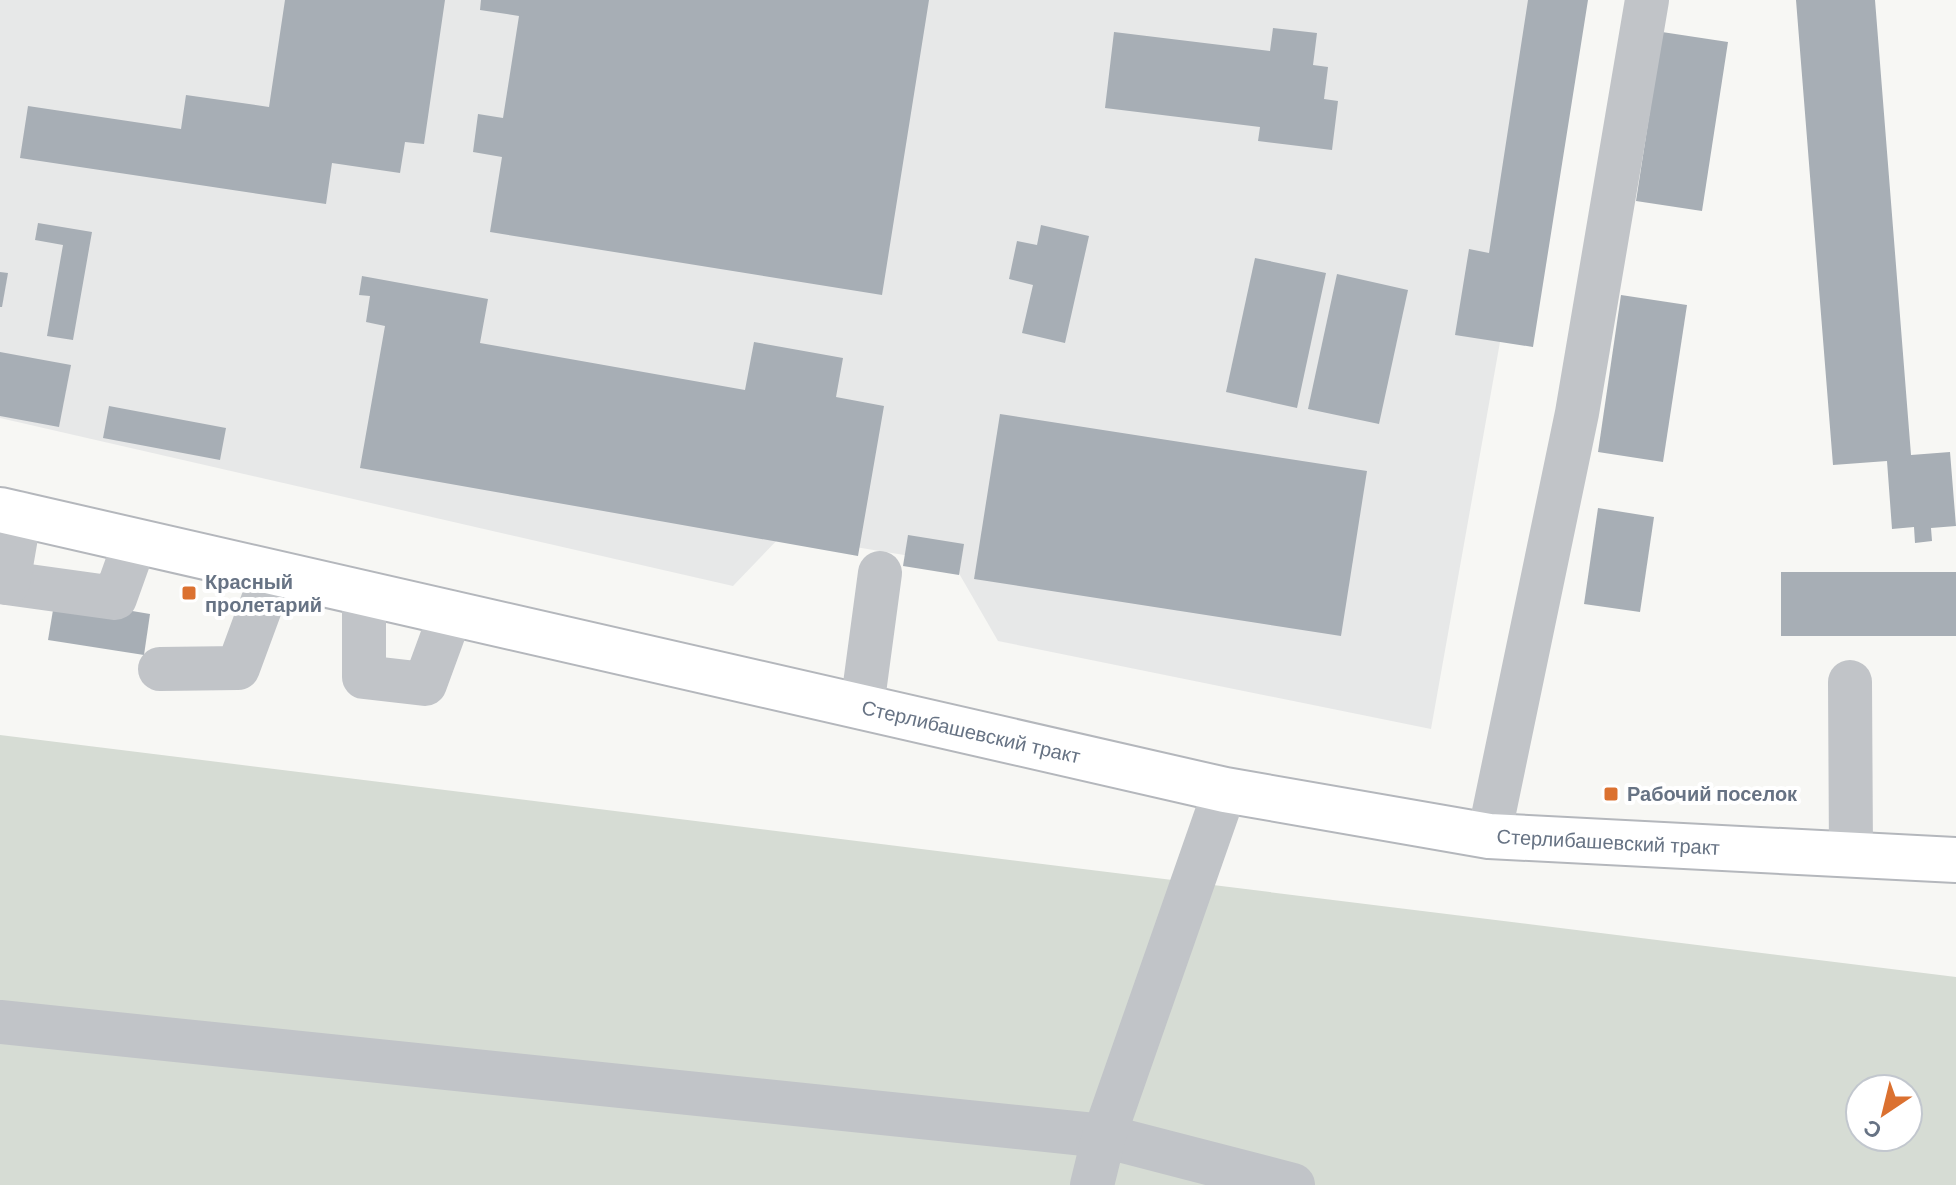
<svg xmlns="http://www.w3.org/2000/svg" width="1956" height="1185" font-family="'DM Sans',sans-serif">
  <rect width="100%" height="100%" fill="#f7f7f4"/>
  <!-- built -->
  <path fill="#e7e8e8" d="M0 0H1561L1431 729 998 641 953 563 782 535 733 586 0 418Z"/>
  <!-- green -->
  <path fill="#d6dcd4" fill-rule="evenodd" d="M0 735 1956 977V1185H0ZM1860 1089H1908V1137H1860Z"/>
  <!-- building -->
  <g fill="#a7aeb5">
    <path d="M285 0H445L424 144 405 142 400 173 332 163 326 204 20 158 28 106 181 129 186 95 269 107Z"/>
    <path d="M481 0H929L882 295 490 232 502 157 473 152 478 114 503 118 519 16 480 10Z"/>
    <path d="M1528 0H1588L1533 347 1455 335 1469 249 1489 253Z"/>
    <path d="M1796 0H1875L1911 455 1950 452 1956 526 1931 528 1932 541 1915 543 1914 527 1892 529 1887 461 1833 465Z"/>
    <path d="M1273 28 1317 33 1313 65 1328 67 1324 99 1338 101 1332 150 1258 141 1260 127 1105 108 1114 32 1270 51Z"/>
    <path d="M1662 32 1728 42 1702 211 1636 201Z"/>
    <path d="M38 223 92 232 73 340 47 336 63 245 35 240Z"/>
    <path d="M1041 225 1089 236 1065 343 1022 333 1033 285 1009 279 1017 241 1037 245Z"/>
    <path d="M1255 258 1326 273 1297 408 1226 392Z"/>
    <path d="M0 272 8 273 2 307H0Z"/>
    <path d="M1337 274 1408 290 1379 424 1308 409Z"/>
    <path d="M362 276 488 299 480 343 745 390 754 342 843 358 836 397 884 406 858 556 360 468 385 326 366 322 370 296 359 295Z"/>
    <path d="M1621 295 1687 305 1663 462 1598 452Z"/>
    <path d="M0 352 71 365 59 427 0 416Z"/>
    <path d="M109 406 226 428 220 460 103 438Z"/>
    <path d="M1000 414 1367 471 1341 636 974 579Z"/>
    <path d="M1598 508 1654 517 1640 612 1584 604Z"/>
    <path d="M908 535 964 544 959 575 903 566Z"/>
    <rect x="1781" y="572" width="175" height="64"/>
    <path d="M55 598 150 614 144 655 48 640Z"/>
  </g>
  <g fill="none" stroke-linecap="round" stroke-linejoin="round">
    <defs>
      <g id="major">
        <path id="s1" d="M0 510 1225 790 1489 836 1956 860"/>
      </g>
    </defs>
    <!-- major casing -->
    <use href="#major" stroke="#b4b7bc" stroke-width="48"/>
    <!-- minor -->
    <g stroke="#c1c4c8" stroke-width="44">
      <path d="M0 582 115 598 135 542"/>
      <path d="M8 583 20 514"/>
      <path d="M364 594V677L425 684 451 613"/>
      <path d="M160 669 238 668 273 573"/>
      <path d="M1850 682 1851 854"/>
      <path d="M862 707 880 573"/>
      <path d="M1489 836 1577 413 1647 0"/>
      <path d="M0 1022 1104 1136 1293 1185"/>
      <path d="M1092 1185 1104 1136 1225 790"/>
    </g>
    <!-- major -->
    <use href="#major" stroke="#fff" stroke-width="44"/>
  </g>
  <!-- markers -->
  <g fill="#db7130" stroke="#fff" stroke-width="3">
    <rect x="181" y="585" width="16" height="16" rx="4"/>
    <rect x="1603" y="786" width="16" height="16" rx="4"/>
  </g>
  <g text-anchor="middle" stroke-width="8" stroke-linejoin="round" paint-order="stroke">
    <!-- poi labels -->
    <g font-size="20" font-weight="bold" fill="#677384" stroke="#fff" text-anchor="start">
      <text x="205" y="589">Красный<tspan x="205" dy="23">пролетарий</tspan></text>
      <text x="1627" y="801">Рабочий поселок</text>
    </g>
    <!-- street labels -->
    <g font-size="20" fill="#677384" stroke="#fff">
      <text dy="7" stroke="none"><textPath href="#s1" startOffset="996">Стерлибашевский тракт</textPath></text>
      <text dy="7" stroke="none"><textPath href="#s1" startOffset="1644">Стерлибашевский тракт</textPath></text>
    </g>
  </g>
  <!-- north arrow -->
  <g transform="translate(1884 1113) rotate(215)"><circle r="38" fill="#ffffff" stroke="#c2c7ce" stroke-width="2"/>
  <path d="M0-6L14 30L0 20L-14 30Z" fill="#db7130"/>
  <text y="-12" font-size="22" font-weight="bold" text-anchor="middle" fill="#677384">С</text>
  </g>
</svg>
